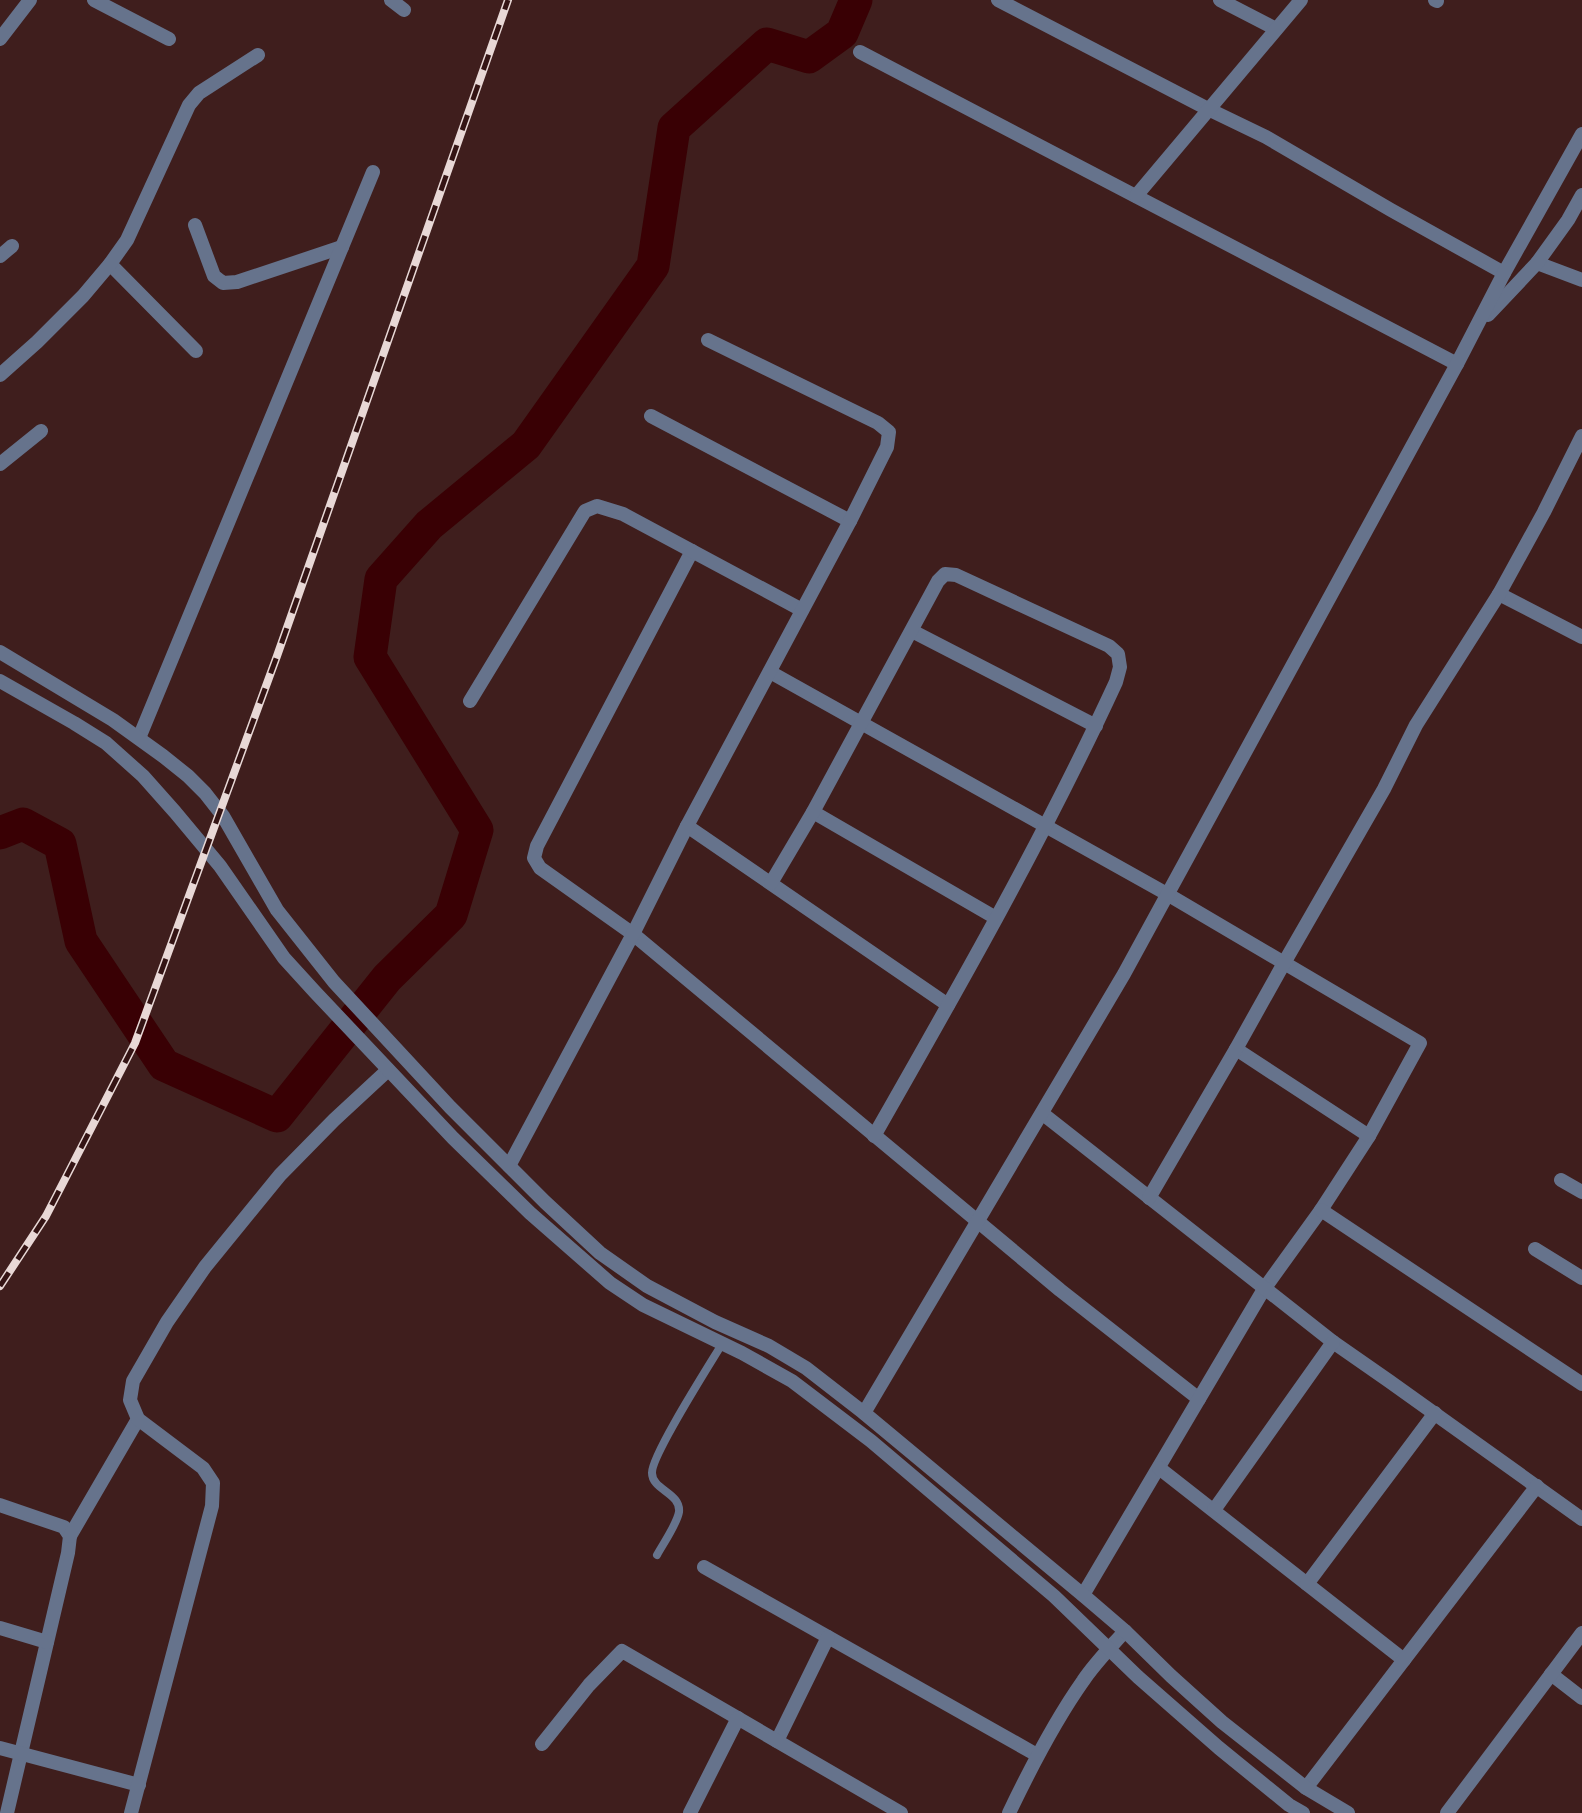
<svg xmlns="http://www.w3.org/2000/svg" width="1582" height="1813" font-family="Arial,sans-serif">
  <rect width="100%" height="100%" fill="#3f1e1d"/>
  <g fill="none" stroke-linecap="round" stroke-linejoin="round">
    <!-- river -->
    <path stroke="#390004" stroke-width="33" d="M0 833 23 824 60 844 81 941 164 1065 277 1116 387 978 451 915 477 830 370 657 381 579 429 525 526 445 653 266 674 128 767 44 809 57 842 33 856 0"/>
    <!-- service -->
    <path stroke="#66738c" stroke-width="8" d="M657 1555C663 1544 677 1524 679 1512 681 1493 652 1490 652 1473 651 1456 710 1364 722 1344"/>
    <!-- minor -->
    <g stroke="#66738c" stroke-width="14">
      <path d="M94 0 169 39"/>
      <path d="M391 0 404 10"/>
      <path d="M998 0 1208 109 1266 137 1391 210 1504 273"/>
      <path d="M1220 0 1276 29"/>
      <path d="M1435 0 1437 1"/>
      <path d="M0 39 30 0"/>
      <path d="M860 52 1457 364"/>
      <path d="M1136 196 1301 0"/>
      <path d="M195 225 214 276 223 283 237 282 342 247"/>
      <path d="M0 256 12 246"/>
      <path d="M1537 263 1582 280"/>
      <path d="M110 264 196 351"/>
      <path d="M1488 315 1537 263 1568 220 1582 195"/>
      <path d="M0 375 37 342 83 296 110 264 127 240 189 105 199 93 258 55"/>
      <path d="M651 416 850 521"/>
      <path d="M0 464 41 431"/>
      <path d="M692 551 537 846 534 858 540 868 633 934 1060 1290 1199 1399"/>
      <path d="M1499 594 1582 637"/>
      <path d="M912 631 1096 726"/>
      <path d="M770 672 1167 894 1420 1043 1369 1136 1321 1210 1264 1289 1083 1595"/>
      <path d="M470 701 585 511 597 506 623 514 802 610"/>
      <path d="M139 738 373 172"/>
      <path d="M813 812 996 918"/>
      <path d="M687 826 948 1005"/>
      <path d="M771 883 813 812 938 581 945 574 956 575 1109 646 1118 654 1120 667 1116 682C1044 838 959 987 874 1136"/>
      <path d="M1236 1049 1369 1136"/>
      <path d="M1043 1114 1333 1342 1389 1381 1582 1519"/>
      <path d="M509 1166 633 934 687 826 850 521 887 447 889 432 878 423 708 340"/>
      <path d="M1561 1180 1582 1192"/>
      <path d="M1149 1198 1236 1049 1284 963 1384 789 1416 725 1499 594 1544 512 1582 436"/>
      <path d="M1321 1210 1582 1384"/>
      <path d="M1535 1249 1582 1278"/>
      <path d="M864 1413 1124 974 1457 364 1504 273 1582 134"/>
      <path d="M1159 1468 1404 1660"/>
      <path d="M0 1505 64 1527 70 1536 68 1553 7 1813"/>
      <path d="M1214 1510 1333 1342"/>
      <path d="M70 1536 138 1419"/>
      <path d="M704 1567 1037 1755"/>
      <path d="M1307 1584 1435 1413"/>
      <path d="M0 1628 47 1642"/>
      <path d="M1551 1674 1582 1698"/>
      <path d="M777 1741 828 1637"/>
      <path d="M542 1744 589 1685 622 1651 901 1813"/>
      <path d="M0 1748 139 1785"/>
      <path d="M1306 1788 1537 1486"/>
      <path d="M131 1813 212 1506 213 1483 203 1468 138 1419 130 1400 133 1381 167 1322 205 1267 280 1175 334 1120 388 1070"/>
      <path d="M690 1813 738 1718"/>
      <path d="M1009 1813C1031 1767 1054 1722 1083 1681 1095 1663 1111 1647 1125 1631"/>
      <path d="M1447 1813 1582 1633"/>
    </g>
    <!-- tertiary -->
    <g stroke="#66738c" stroke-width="14">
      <path d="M0 652 113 720 163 756 188 776 205 793 223 816 277 910 334 982 450 1107 545 1202 600 1253 647 1286 715 1322 769 1346 806 1368 864 1413 1083 1595 1125 1631 1171 1676 1222 1722 1306 1788 1348 1813"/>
      <path d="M0 681 74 723 106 743 143 776 175 812 220 866 284 958 315 992 453 1138 530 1213 610 1283 643 1305 742 1353 792 1381 871 1441 1054 1596 1138 1677 1219 1748 1289 1805 1303 1813"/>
    </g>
    <defs>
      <path id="rail" d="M0 1286 46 1216 135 1043 277 656 508 0"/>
    </defs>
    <!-- rail casing -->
    <use href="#rail" stroke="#e8d8d6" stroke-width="8"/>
    <!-- rail -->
    <use href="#rail" stroke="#341414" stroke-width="5" stroke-dasharray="16" stroke-linecap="butt"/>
  </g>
</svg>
